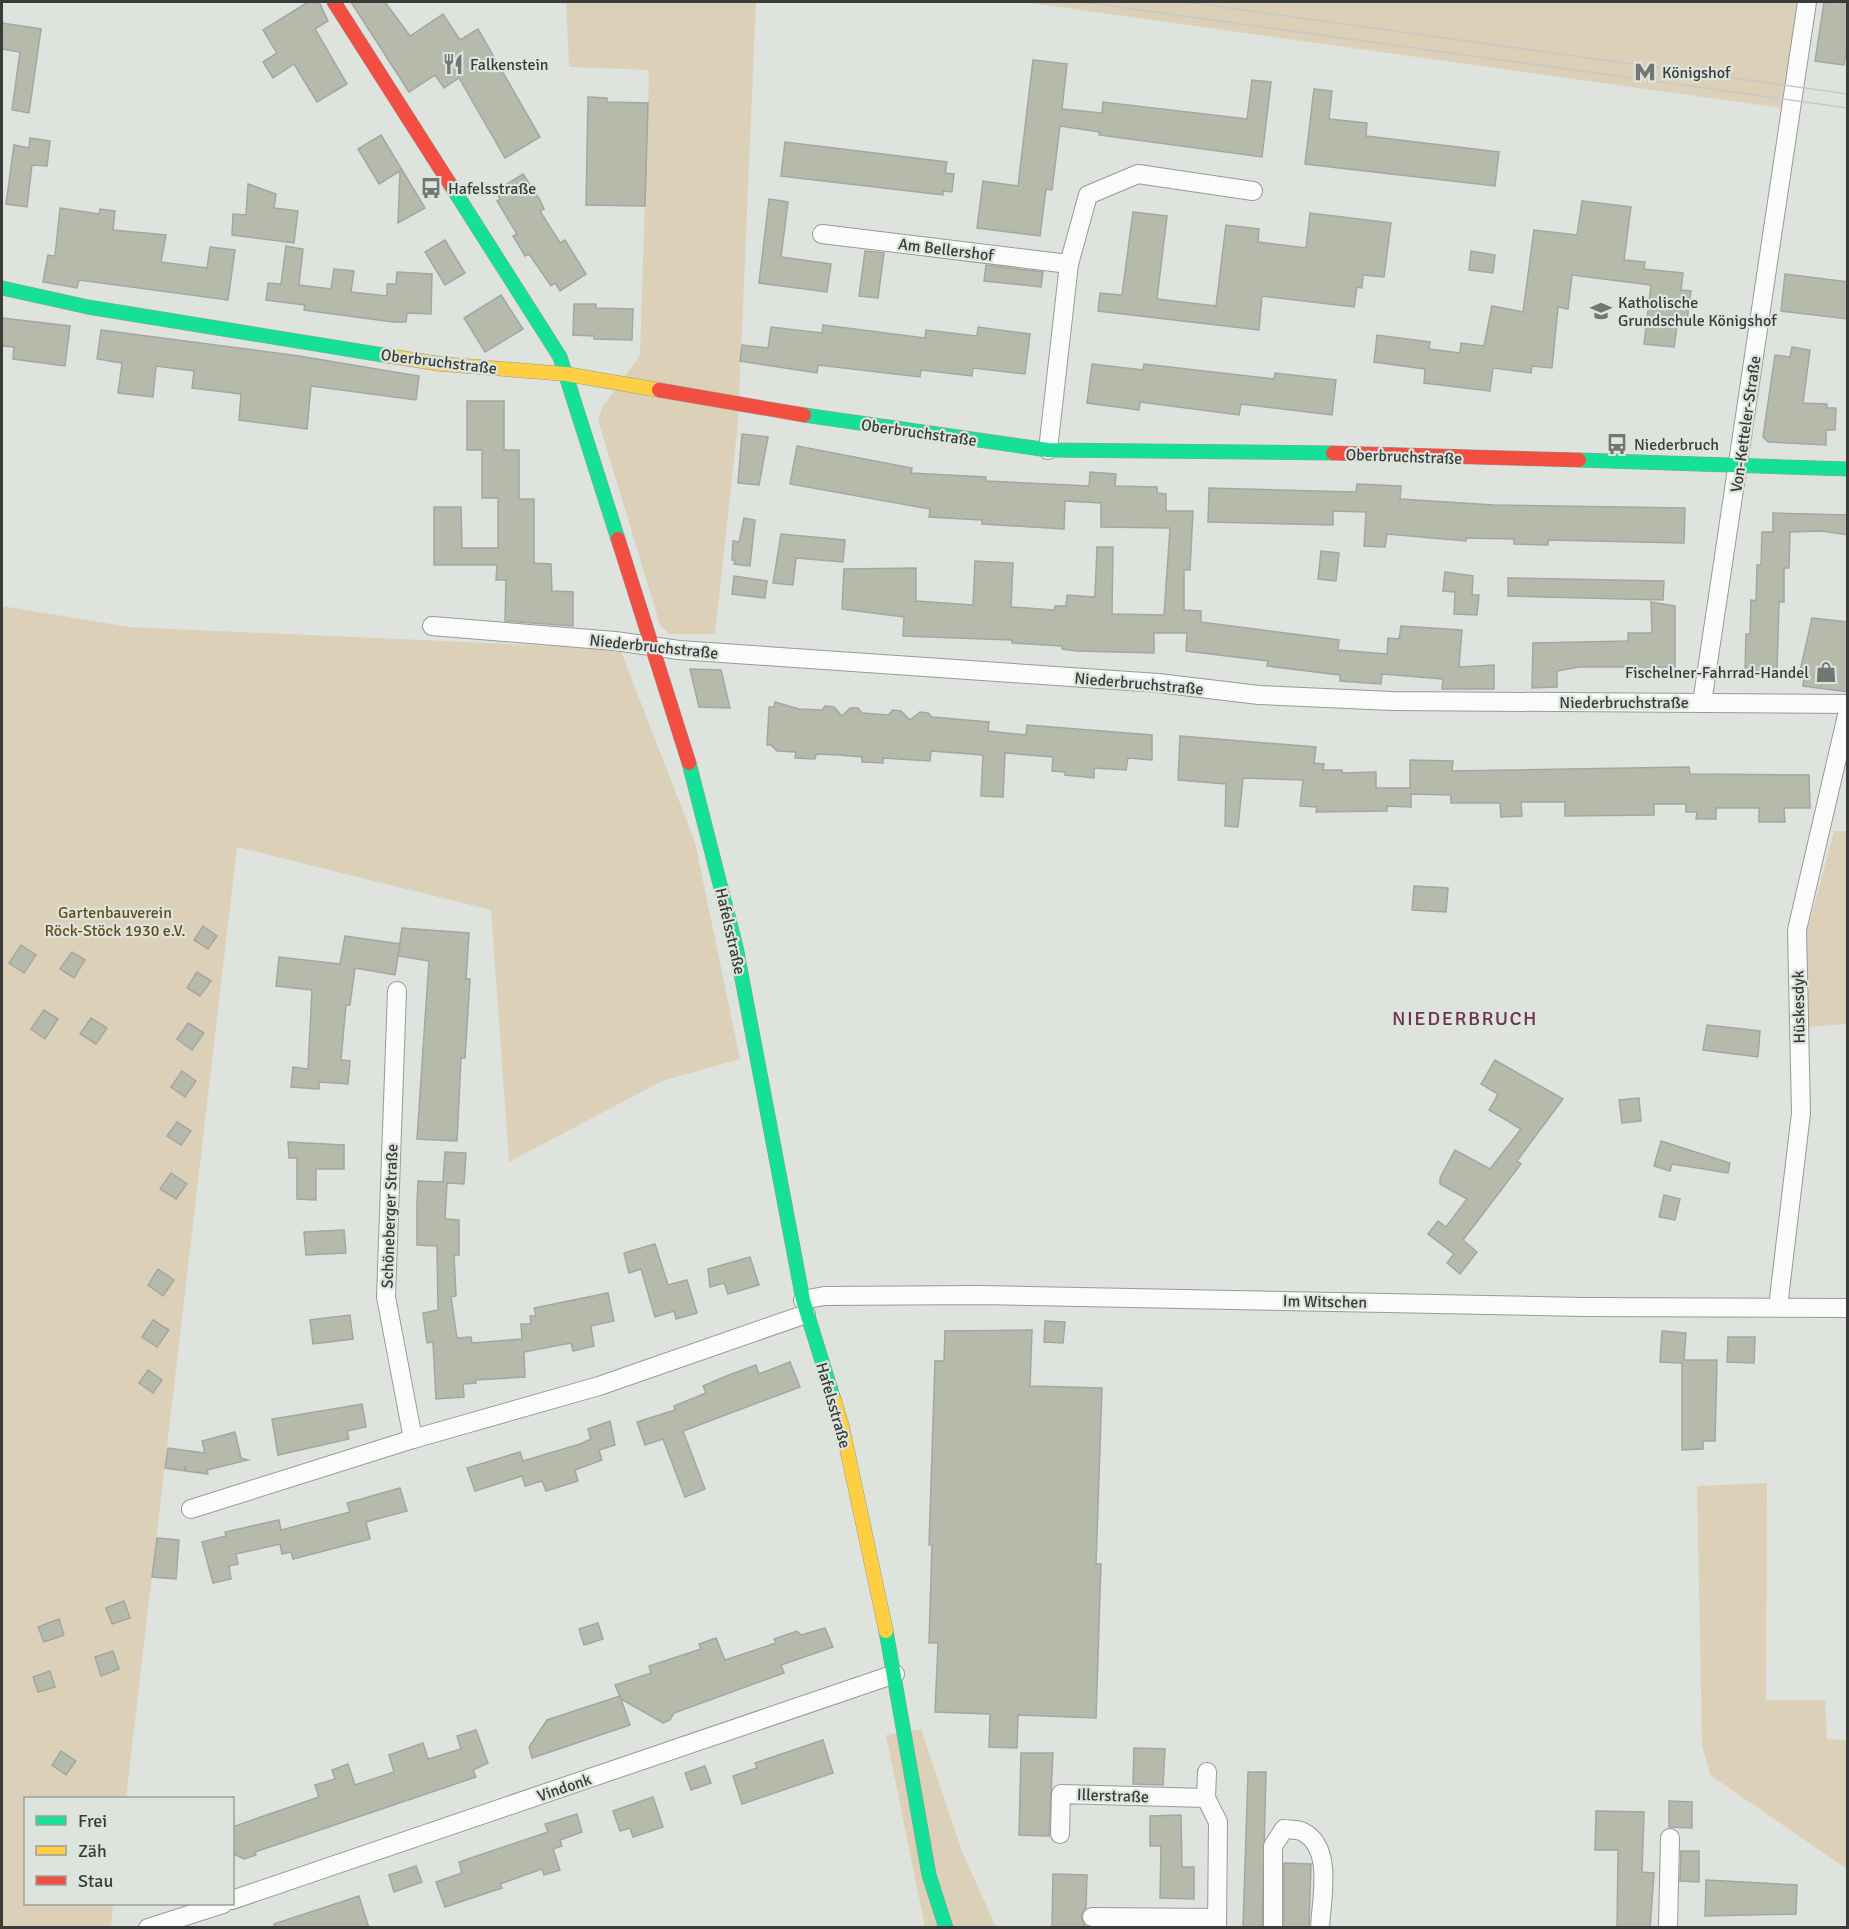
<svg xmlns="http://www.w3.org/2000/svg" width="1849" height="1929" font-family="Signika,sans-serif">
  <rect width="100%" height="100%" fill="#dee3de"/>
  <!-- green -->
  <g fill="#dcd1b8">
    <path d="M566 2H756L738 423 715 634H670L660 625 598 420 602 408 640 355 649 70 569 67Z"/>
    <path d="M1023 2H1813L1797 110Z"/>
    <path d="M2 606 129 627 620 649 695 842 740 1059 662 1081 509 1162 491 910 237 847 126 1798H26V1904H113L111 1927H2Z"/>
    <path d="M1834 831H1847V1024L1808 1027 1807 932Z"/>
    <path d="M1767 1483 1766 1700H1825L1827 1739 1847 1740V1869L1710 1775 1702 1745 1697 1486Z"/>
    <path d="M921 1729 962 1851 996 1927H925L886 1735Z"/>
  </g>
  <!-- building -->
  <g fill="#b6baaa" stroke="#a4a6a3" stroke-width="1.5">
    <path d="M308 2H319L328 21 315 29 347 84 317 102 294 64 273 78 263 62 277 53 263 30Z"/>
    <path d="M351 2H385L410 36 443 14 460 40 478 29 540 137 505 158 459 78 444 88 435 75 409 92Z"/>
    <path d="M1824 2H1848V44L1844 65 1815 61Z"/>
    <path d="M2 23 41 29 29 113 12 110 20 52 2 49Z"/>
    <path d="M1033 60 1067 64 1062 109 1102 113 1103 102 1247 119 1252 80 1271 82 1262 157 1099 135 1100 132 1060 126 1052 190 1046 189 1040 236 977 228 983 181 1018 186Z"/>
    <path d="M1314 89 1332 91 1329 119 1367 123 1366 136 1499 152 1495 186 1305 164Z"/>
    <path d="M588 97 607 98V102L648 103 645 206 586 205Z"/>
    <path d="M381 135 425 208 398 223 400 171 379 184 358 149Z"/>
    <path d="M30 138 50 141 47 166 32 165 27 207 6 204 14 145 29 148Z"/>
    <path d="M785 142 947 162 945 173 954 174 952 192 943 191V195L781 176Z"/>
    <path d="M523 174 540 200 544 209 540 211 560 243 565 240 586 274 560 291 555 283 551 286 529 254 525 256 513 236 517 234 497 201 500 199 496 191Z"/>
    <path d="M248 184 276 194 274 208 298 211 294 243 232 235 233 214 246 215Z"/>
    <path d="M769 199 788 202 781 257 831 264 827 292 759 283Z"/>
    <path d="M1582 201 1631 207 1624 260 1645 262 1644 269 1683 273 1681 290 1691 291 1687 321 1678 320 1674 347 1644 344 1651 285 1572 275 1568 309 1558 307 1552 368 1532 366 1531 373 1493 368 1490 391 1424 383 1425 369 1374 362 1377 335 1430 342 1429 349 1460 353 1461 343 1484 346 1492 306 1523 312 1534 230 1577 235Z"/>
    <path d="M60 208 99 214 100 209 115 211 113 230 166 235 161 262 207 268 210 247 235 250 228 300 79 280 77 288 43 282 48 255 55 256Z"/>
    <path d="M1133 212 1167 216 1157 299 1216 306 1226 225 1259 229 1258 242 1306 248 1310 213 1391 223 1384 277 1363 275 1362 288 1357 287 1354 307 1262 296 1259 330 1098 311 1100 293 1122 295Z"/>
    <path d="M445 240 465 273 445 285 425 252Z"/>
    <path d="M286 246 303 249 299 285 331 289 334 269 354 271 351 292 387 296V284H396L397 272 432 274 431 314 407 313 406 322H393L304 310 305 305 266 300 268 283 281 284Z"/>
    <path d="M865 251 884 253 878 298 859 296Z"/>
    <path d="M1471 251 1495 255 1493 273 1469 270Z"/>
    <path d="M986 265 1043 272 1041 287 984 281Z"/>
    <path d="M1785 274 1848 282V319L1781 311Z"/>
    <path d="M501 295 523 329 485 352 464 318Z"/>
    <path d="M574 304H596V308L633 309 632 340 594 339V336L573 335Z"/>
    <path d="M2 318 70 326 65 366 13 359 14 347 2 346Z"/>
    <path d="M823 325 925 338 926 330 977 336 978 327 1030 334 1025 374 973 368 972 376 921 370 920 377 818 365 817 373 740 361 742 345 768 348 771 327 822 333Z"/>
    <path d="M101 330 299 356 419 376 416 400 311 386 307 429 239 420 241 394 192 388 194 371 156 366 153 397 118 393 122 363 97 359Z"/>
    <path d="M1792 347 1810 350 1803 403 1827 404V408H1836L1835 430H1826V445L1768 442 1763 437 1775 355 1790 357Z"/>
    <path d="M1092 364 1143 370 1144 364 1274 379 1275 373 1336 380 1332 415 1241 404 1239 415 1140 402 1139 410 1087 403Z"/>
    <path d="M467 401H504V450H519V499H534V563L551 564 552 591 573 592V626L505 621 506 580H496L497 565H434V507H461L462 548H498V498H482V450H467Z"/>
    <path d="M742 434 768 437 759 485 738 483Z"/>
    <path d="M797 446 912 468 911 473 986 477V481L1089 486 1090 472 1116 474 1115 486 1157 487V493L1166 494V511H1193L1190 570H1184V610L1201 611V622L1339 640 1338 650 1387 654 1388 638 1399 639 1401 626 1462 630 1459 667 1494 665V689H1442L1443 679 1382 674 1381 684 1340 681V675L1267 666 1268 661 1186 651 1187 633H1154V653L1077 651 1062 649V646L1012 643V640L903 636 904 617 842 609 844 569 916 568V601L973 605 975 561 1013 563 1011 607 1054 610 1055 606H1066L1067 595 1095 597 1097 547H1113L1112 614 1164 615 1170 528 1101 527V503L1065 501 1064 529 982 524V520L929 517 930 509 790 484Z"/>
    <path d="M1357 484 1401 486 1400 499 1494 505 1685 508 1684 543 1548 540V545L1514 544V539L1466 538V541L1387 534 1385 547 1364 546 1366 512 1333 511V525L1208 522 1209 488 1356 492Z"/>
    <path d="M1773 513 1848 515V535L1821 531 1790 532 1789 568H1784V602H1779L1777 671 1745 670 1746 634H1750L1751 600 1756 601 1757 565H1761L1762 532H1773Z"/>
    <path d="M744 518 755 520 750 566 734 564 735 560H732L733 541 739 542Z"/>
    <path d="M781 534 845 540 843 562 796 558 793 585 773 583Z"/>
    <path d="M1321 551 1339 553 1336 581 1318 579Z"/>
    <path d="M1445 572 1473 576 1472 595H1479L1477 615 1454 614 1455 592 1443 591Z"/>
    <path d="M734 576 767 581 765 598 732 594Z"/>
    <path d="M1508 578 1664 581 1663 600 1508 596Z"/>
    <path d="M1651 602 1675 606V667H1652V672H1628V667H1579L1557 671V687L1532 688 1533 643 1628 641V633H1652Z"/>
    <path d="M1812 618 1848 622V692L1803 686 1805 671H1800Z"/>
    <path d="M690 669 721 670 730 708 699 707Z"/>
    <path d="M775 702 799 709 822 710 825 706 834 707 842 716 850 708H858L862 713 888 715 893 710 901 711 910 720 920 712 928 713 932 717 989 722 988 731 1026 735 1027 725 1152 735V760L1128 758 1126 770 1094 768V778L1065 775V772L1052 771 1053 757 1005 753 1003 797 981 796 983 755 931 751 930 761 883 758V763L862 762V757L839 755 816 754 815 759 795 758 796 752 777 751 771 745H767L769 707H774Z"/>
    <path d="M1180 736 1316 747 1314 763 1324 764 1323 770H1342V773L1376 772V788H1410V760L1453 761 1452 771 1689 767 1690 774 1809 775 1810 808H1784L1785 822H1759V808H1716V819H1696L1697 812H1686V804H1654V815L1565 816V802H1521L1522 816 1501 817 1500 803H1451V795L1411 794V807L1387 806V811L1316 812 1317 807 1300 806 1303 780 1243 778 1238 827 1225 826 1226 784 1178 780Z"/>
    <path d="M1414 886 1448 888 1446 912 1412 910Z"/>
    <path d="M203 926 217 936 208 949 194 940Z"/>
    <path d="M402 928 469 933 466 979H470L465 1058H461L457 1141 417 1139 429 961 398 956Z"/>
    <path d="M345 936 400 944 395 975 355 968 350 1005H346L341 1060 350 1061 348 1084 319 1082V1089L291 1087 293 1067 308 1069 312 990 276 986 279 957 340 964Z"/>
    <path d="M21 945 36 955 24 973 9 963Z"/>
    <path d="M72 952 85 960 74 978 60 969Z"/>
    <path d="M197 972 211 981 200 996 187 988Z"/>
    <path d="M44 1010 58 1019 45 1039 31 1029Z"/>
    <path d="M91 1018 107 1028 96 1044 80 1034Z"/>
    <path d="M188 1023 204 1033 192 1050 177 1039Z"/>
    <path d="M1707 1025 1760 1031 1758 1057 1703 1050Z"/>
    <path d="M1495 1060 1563 1099 1517 1161 1521 1164 1463 1240 1477 1252 1460 1274 1447 1263 1454 1254 1428 1234 1438 1221 1446 1227 1467 1199 1440 1184V1178L1455 1150 1490 1169 1521 1129 1489 1110 1498 1094 1481 1084Z"/>
    <path d="M182 1071 196 1081 185 1097 171 1087Z"/>
    <path d="M1639 1098 1641 1121 1622 1123 1619 1100Z"/>
    <path d="M177 1122 191 1131 181 1145 167 1136Z"/>
    <path d="M1661 1141 1730 1163 1728 1173 1672 1164 1670 1171 1654 1166Z"/>
    <path d="M288 1142 344 1145V1169H316V1200L297 1199V1158H289Z"/>
    <path d="M445 1152 466 1153 464 1184 447 1183 445 1219 459 1220V1255H454L456 1296 451 1297 457 1338 471 1337 472 1343 522 1339 521 1324H531L530 1316H536L534 1308 608 1293 614 1321 591 1326 594 1346 573 1351 571 1343 524 1352 525 1377 475 1380 476 1383 463 1384 464 1397 436 1399 433 1342 427 1343 423 1313 438 1310 437 1246 417 1245V1204L418 1181 443 1182Z"/>
    <path d="M171 1173 187 1184 176 1199 160 1189Z"/>
    <path d="M1664 1195 1680 1199 1675 1220 1659 1217Z"/>
    <path d="M344 1230 346 1253 306 1255 304 1232Z"/>
    <path d="M655 1244 668 1285 687 1280 697 1313 676 1319 674 1311 655 1317 641 1269 629 1273 624 1253Z"/>
    <path d="M750 1257 759 1285 728 1294 724 1283 710 1287 708 1269Z"/>
    <path d="M158 1269 174 1280 163 1296 148 1285Z"/>
    <path d="M350 1315 353 1339 313 1344 310 1320Z"/>
    <path d="M153 1320 169 1330 157 1347 142 1337Z"/>
    <path d="M1045 1321 1065 1322 1063 1343 1044 1342Z"/>
    <path d="M1032 1330 1030 1386 1102 1388 1096 1564H1101L1096 1718 1018 1715 1017 1748 989 1747 990 1714 935 1712 938 1643H929L932 1545H929L935 1361H944L945 1331Z"/>
    <path d="M1662 1331 1686 1333 1684 1360H1717L1715 1441H1703V1449L1682 1450V1363L1660 1362Z"/>
    <path d="M1728 1337H1755L1754 1363 1727 1362Z"/>
    <path d="M790 1362 800 1387 683 1431 705 1489 685 1497 663 1439 645 1445 637 1422 675 1410 674 1406 706 1393 703 1386 729 1375 756 1365 759 1374Z"/>
    <path d="M148 1370 162 1380 153 1393 139 1383Z"/>
    <path d="M362 1404 366 1427 347 1431 349 1439 278 1455 272 1419Z"/>
    <path d="M610 1421 615 1445 599 1450 602 1460 575 1470 578 1481 546 1491 542 1481 525 1486 522 1476 475 1491 467 1468 520 1452 523 1461 580 1444 591 1439 588 1429Z"/>
    <path d="M235 1432 241 1458 248 1460 207 1470 208 1474 186 1471 185 1466V1471L165 1468 168 1448 205 1453 202 1441Z"/>
    <path d="M400 1488 407 1511 366 1522 370 1539 293 1559 291 1552 282 1554 280 1544 236 1554 238 1564 229 1566 231 1579 213 1583 202 1542 226 1536 225 1532 279 1520 281 1530 350 1512 347 1503Z"/>
    <path d="M157 1538 179 1540 176 1579 152 1577Z"/>
    <path d="M124 1601 130 1618 112 1624 106 1608Z"/>
    <path d="M59 1619 64 1635 44 1642 38 1627Z"/>
    <path d="M598 1623 603 1639 584 1645 579 1629Z"/>
    <path d="M825 1628 833 1647 781 1665 784 1673 674 1713 670 1720 663 1723 621 1699 615 1685 651 1673 649 1666 701 1649 699 1644 716 1638 725 1660 776 1643 774 1639 797 1631 801 1635Z"/>
    <path d="M113 1651 119 1669 101 1676 95 1657Z"/>
    <path d="M50 1671 55 1687 38 1692 33 1677Z"/>
    <path d="M620 1696 630 1725 532 1758 529 1747 547 1720Z"/>
    <path d="M476 1730 488 1763 473 1770 476 1777 255 1852 256 1855 244 1859 232 1853V1827L319 1797 315 1785 335 1779 332 1770 348 1764 355 1785 394 1772 389 1755 423 1743 428 1759 461 1749 457 1736Z"/>
    <path d="M823 1740 833 1773 742 1804 733 1776 757 1768 755 1763Z"/>
    <path d="M1134 1748 1165 1749 1163 1785 1133 1784Z"/>
    <path d="M61 1751 76 1761 66 1775 52 1765Z"/>
    <path d="M1021 1753H1053L1049 1836 1019 1835Z"/>
    <path d="M705 1766 711 1783 691 1790 685 1773Z"/>
    <path d="M1248 1772H1266L1262 1928H1243Z"/>
    <path d="M653 1797 663 1827 633 1837 630 1828 620 1831 613 1811Z"/>
    <path d="M1669 1801 1692 1802V1828L1669 1827Z"/>
    <path d="M1596 1811 1644 1812 1642 1872 1654 1873 1650 1928H1617L1618 1850H1595Z"/>
    <path d="M577 1814 582 1832 560 1840 562 1846 553 1849 560 1870 544 1875 542 1869 500 1884 502 1888 445 1907 436 1882 462 1873 459 1862 548 1832 545 1824Z"/>
    <path d="M1181 1815 1182 1867H1194V1899L1160 1898 1161 1846H1150V1816Z"/>
    <path d="M1681 1851H1699V1882L1680 1881Z"/>
    <path d="M1284 1863 1311 1864 1309 1928H1284Z"/>
    <path d="M416 1866 422 1882 394 1892 389 1875Z"/>
    <path d="M1053 1874 1087 1875 1086 1907 1081 1916 1086 1928H1052Z"/>
    <path d="M1706 1880 1797 1885 1796 1914 1705 1916Z"/>
    <path d="M359 1896 369 1928H275L274 1924Z"/>
  </g>
  <g fill="none" stroke-linecap="round" stroke-linejoin="round">
    <defs>
      <g id="street">
        <path d="M822 234 1069 264"/>
        <path d="M1048 450 1069 264 1088 195 1138 174 1253 191"/>
        <path d="M432 626 615 641 679 650 1158 683 1259 695 1392 701 1848 704"/>
        <path d="M1702 703 1807 2"/>
        <path d="M397 991 386 1297 413 1439"/>
        <path d="M803 1300 824 1296 981 1295 1583 1307 1848 1308"/>
        <path d="M1778 1307 1801 1113 1797 930 1848 711"/>
        <path d="M191 1509 413 1439 599 1386 806 1314"/>
        <path d="M1207 1772 1206 1798 1218 1822 1217 1928"/>
        <path d="M1060 1834 1061 1794 1206 1798"/>
        <path d="M232 1900 895 1674"/>
        <path d="M1092 1917 1217 1918"/>
        <path d="M148 1928 223 1904"/>
        <path d="M1273 1928V1846L1284 1829C1290 1830 1298 1829 1303 1832 1334 1848 1321 1900 1320 1928"/>
        <path d="M1668 1928 1670 1838"/>
      </g>
      <g id="fast">
        <path d="M450 184 560 357 618 539"/>
        <path d="M2 288 88 307 389 356"/>
        <path d="M804 415 1048 450 1333 453"/>
        <path d="M1579 460 1848 469"/>
        <path d="M689 763 736 947 803 1300 834 1400"/>
        <path d="M886 1631 929 1875 946 1928"/>
      </g>
      <g id="slow">
        <path d="M389 356 441 364 566 374 659 390"/>
        <path d="M834 1400 842 1426 886 1631"/>
      </g>
      <g id="jam">
        <path d="M334 2 450 184"/>
        <path d="M659 390 804 415"/>
        <path d="M1333 453 1579 460"/>
        <path d="M618 539 689 763"/>
      </g>
    </defs>
    <!-- street casing -->
    <use href="#street" stroke="#979b98" stroke-width="20"/>
    <!-- fast casing -->
    <use href="#fast" stroke="#979b98" stroke-width="15"/>
    <!-- slow casing -->
    <use href="#slow" stroke="#979b98" stroke-width="15"/>
    <!-- jam casing -->
    <use href="#jam" stroke="#979b98" stroke-width="15"/>
    <!-- street -->
    <use href="#street" stroke="#fafbfa" stroke-width="18"/>
    <!-- fast -->
    <use href="#fast" stroke="#16e098" stroke-width="14"/>
    <!-- slow -->
    <use href="#slow" stroke="#ffcf43" stroke-width="14"/>
    <!-- jam -->
    <use href="#jam" stroke="#f24e42" stroke-width="14"/>
    <!-- tram -->
    <g stroke="#c7c8c7" stroke-width="1.5">
      <path d="M1083 2 1848 108"/>
      <path d="M1185 2 1848 94"/>
    </g>
  </g>
  <!-- icons -->
  <defs>
    <symbol id="restaurant-bare" viewBox="-9 -9 18 18"><path d="M-5-6h1v4h1v-4h1v4h1v-4h1v5L-1.5 .5V6h-2V.5L-5-1ZM5-6V6H3V1.5H1.5Q1.5-4 5-6Z" fill="#737673" stroke="#dde4dd" stroke-width="2.5" paint-order="stroke"/></symbol>
    <symbol id="metro-bare" viewBox="-9 -9 18 18"><path d="M-5.5 5V-5H-3L0 0L3-5H5.5V5H3V-.5L0 4L-3-.5V5Z" fill="#737673" stroke="#dde4dd" stroke-width="2.5" paint-order="stroke"/></symbol>
    <symbol id="bus-bare" viewBox="-9 -9 18 18"><path d="M-5-6H5V4H4V6H2V4H-2V6H-4V4H-5ZM-3.5-4V0h7V-4ZM-3.5 1.2v1.5H-2V1.2ZM2 1.2v1.5H3.5V1.2Z" fill="#737673" stroke="#dde4dd" stroke-width="2.5" paint-order="stroke"/></symbol>
    <symbol id="school-bare" viewBox="-9 -9 18 18"><path d="M0-5L7-2L0 1L-7-2ZM-4 1L0 2.5L4 1V4Q0 6-4 4Z" fill="#737673" stroke="#dde4dd" stroke-width="2.5" paint-order="stroke"/></symbol>
    <symbol id="shop-bare" viewBox="-9 -9 18 18"><path d="M-5-2.5h2.3a2.7 3.5 0 0 1 5.4 0H5L5.5 6h-11ZM-1.5-2.5h3a1.5 2.3 0 0 0-3 0Z" fill="#737673" stroke="#dde4dd" stroke-width="2.5" paint-order="stroke"/></symbol>
  </defs>
  <g fill-rule="evenodd">
    <use href="#restaurant-bare" x="438" y="49" width="30" height="30"/>
    <use href="#metro-bare" x="1630" y="57" width="30" height="30"/>
    <use href="#bus-bare" x="416" y="173" width="30" height="30"/>
    <use href="#school-bare" x="1586" y="296" width="30" height="30"/>
    <use href="#bus-bare" x="1602" y="429" width="30" height="30"/>
    <use href="#shop-bare" x="1811" y="657" width="30" height="30"/>
  </g>
  <g text-anchor="middle" stroke-width="4.5" stroke-linejoin="round" paint-order="stroke">
    <!-- poi labels -->
    <g font-size="16" fill="#393c39" stroke="#dde4dd" text-anchor="start">
      <text x="470" y="70">Falkenstein</text>
      <text x="1662" y="78">Königshof</text>
      <text x="448" y="194">Hafelsstraße</text>
      <text x="1618" y="308">Katholische<tspan x="1618" dy="18">Grundschule Königshof</tspan></text>
      <text x="1634" y="450">Niederbruch</text>
      <text x="1809" y="678" text-anchor="end">Fischelner-Fahrrad-Handel</text>
    </g>
    <!-- street labels -->
    <g font-size="16" fill="#393c39" stroke="#dde4dd">
      <text transform="translate(946 249) rotate(7)" y="6">Am Bellershof</text>
      <text transform="translate(439 361) rotate(7)" y="6">Oberbruchstraße</text>
      <text transform="translate(1745 424) rotate(-82)" y="6">Von-Ketteler-Straße</text>
      <text transform="translate(919 432) rotate(8)" y="6">Oberbruchstraße</text>
      <text transform="translate(1404 456) rotate(2)" y="6">Oberbruchstraße</text>
      <text transform="translate(654 646) rotate(6)" y="6">Niederbruchstraße</text>
      <text transform="translate(1139 683) rotate(5)" y="6">Niederbruchstraße</text>
      <text x="1624" y="708">Niederbruchstraße</text>
      <text transform="translate(731 931) rotate(77)" y="6">Hafelsstraße</text>
      <text transform="translate(1798 1007) rotate(-91)" y="6">Hüskesdyk</text>
      <text transform="translate(389 1216) rotate(-88)" y="6">Schöneberger Straße</text>
      <text transform="translate(1325 1301) rotate(1)" y="6">Im Witschen</text>
      <text transform="translate(834 1405) rotate(74)" y="6">Hafelsstraße</text>
      <text transform="translate(564 1787) rotate(-19)" y="6">Vindonk</text>
      <text transform="translate(1113 1795) rotate(2)" y="6">Illerstraße</text>
    </g>
    <!-- park labels -->
    <g font-size="16" fill="#654c18" stroke="#dde4dd">
      <text x="115" y="918">Gartenbauverein<tspan x="115" dy="18">Röck-Stöck 1930 e.V.</tspan></text>
    </g>
    <!-- quarter labels -->
    <g font-size="20" letter-spacing="1.5" fill="#703154" stroke="#dde4dd">
      <text x="1465" y="1025">NIEDERBRUCH</text>
    </g>
  </g>
  <!-- border -->
  <rect width="1849" height="1929" fill="none" stroke="#393c39" stroke-width="6"/>
  <!-- legend -->
  <rect x="24" y="1797" width="210" height="108" fill="#dde4dd" stroke="#9ba19b" stroke-width="1.5"/>
  <rect x="36" y="1816" width="30" height="9" fill="#16e098" stroke="#9ba19b" stroke-width="1.5"/>
  <text x="78" y="1827" font-size="18" fill="#393c39">Frei</text>
  <rect x="36" y="1846" width="30" height="9" fill="#ffcf43" stroke="#9ba19b" stroke-width="1.5"/>
  <text x="78" y="1857" font-size="18" fill="#393c39">Zäh</text>
  <rect x="36" y="1876" width="30" height="9" fill="#f24e42" stroke="#9ba19b" stroke-width="1.5"/>
  <text x="78" y="1887" font-size="18" fill="#393c39">Stau</text>
</svg>
